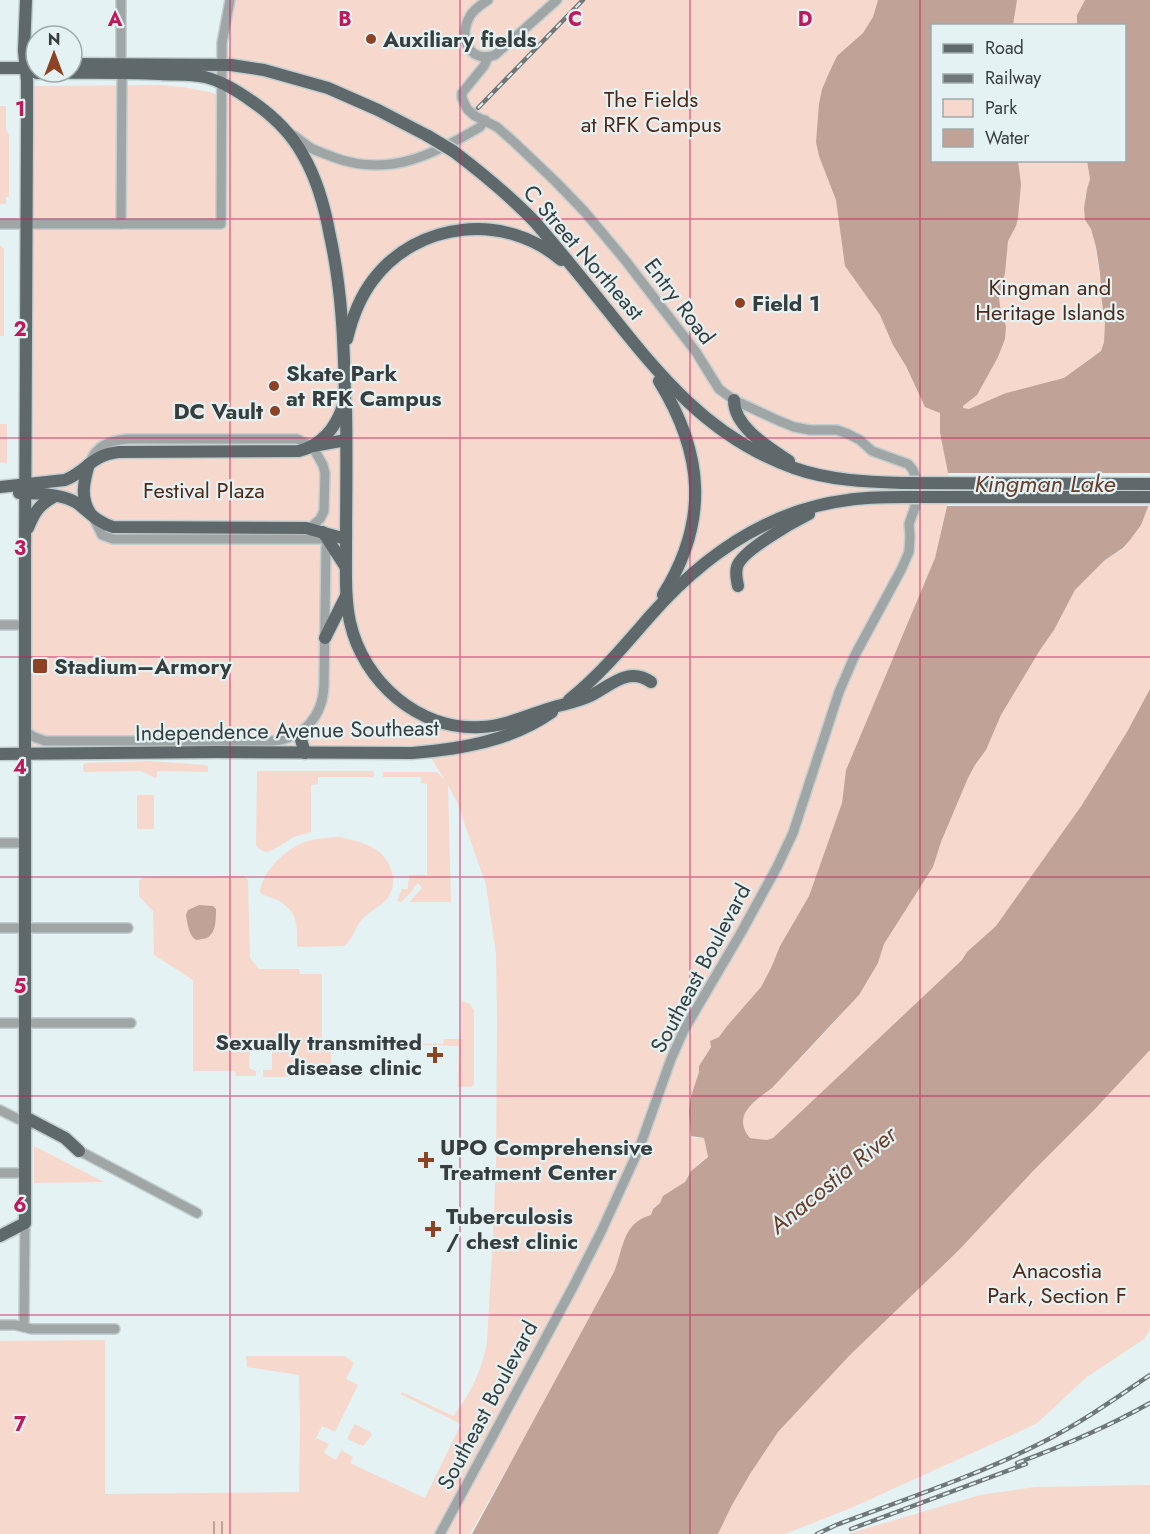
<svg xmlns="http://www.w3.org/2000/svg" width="1150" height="1534" font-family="Jost,sans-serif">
  <rect width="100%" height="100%" fill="#e4f2f4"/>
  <!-- green -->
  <g fill="#f7d8cc">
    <path d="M236 0H944L837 58 828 74 822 89 865 278 940 413V433L948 473 947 504 935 558 846 770 842 803 809 896 780 946 771 968 761 987 727 1026 719 1037 715 1039 699 1066V1072L691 1096 689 1111 691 1136 695 1138H704L708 1157 698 1164 687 1177 685 1182 662 1199 659 1204 654 1207 651 1215 645 1217 623 1243 620 1259 614 1272 532 1426H531L470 1534H0V1341L105 1340V1494L299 1492 300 1423 299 1375 247 1367 246 1356H345L354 1363 346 1379 358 1385 335 1432 322 1426 316 1438 329 1444 324 1453 336 1460 341 1450 353 1457 350 1463 354 1465 425 1498 461 1424 400 1394 402 1392 453 1416C470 1396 483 1367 487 1342L493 1236 496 1161 497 1019 496 954 486 885 457 802 448 785 451 902H410L411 900 422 888 418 883 413 888 414 889 401 902 397 901 402 889H408L409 875H427V784L421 783V777H383V772H437L445 780 423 745 280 747 31 746C30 526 33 306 32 86L160 85 183 87 210 92 228 99C227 66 228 32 236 0Z"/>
    <path d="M1017 0H1085L1077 15V25L969 26 1014 10Z"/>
    <path d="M0 106H6V129L9 136V197H6V204H0Z"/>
    <path d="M932 160 1087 161 1090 179 1085 197V220L1091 229 1096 247 1098 265 1114 334 1101 351 1081 365 1076 374 970 413 963 408Z"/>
    <path d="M0 245 4 249V336H0Z"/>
    <rect x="0" y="424" width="7" height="39"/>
    <path d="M1150 502V689L1144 702 1114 860 847 1070 773 1138 767 1140 750 1138 742 1126 743 1118 746 1111 755 1101 772 1088 832 1025 845 1010 878 963 884 944 933 867 941 842 968 778 975 765 986 750 1001 715 1040 650 1054 630 1075 590 1105 560 1123 549 1141 525Z"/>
    <path d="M150 761 205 765 208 766V772L157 771V777L155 778 141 771 85 772 83 771V765L86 763Z"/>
    <path d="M257 771H374V777H318V784L311 785V832L294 837 273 850 266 852 261 850 256 846Z"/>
    <rect x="137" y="795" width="17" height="34"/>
    <path d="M340 837C364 842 388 849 393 876 394 883 392 892 388 898 381 906 370 911 362 919 355 928 353 939 344 946L298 947 297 945C297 924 298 911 277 900 271 897 265 897 260 892 262 873 282 853 298 845 310 838 326 838 340 837Z"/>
    <path d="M244 876 248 880 250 958 259 969H299L300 974H322V1044H331V1070H289L288 1077H263V1070H272V1041H250L249 1068 256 1071V1076H236L235 1071H193V980L154 955 153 911 139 896V881L143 877Z"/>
    <path d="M461 1001 470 1004 474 1011V1084L471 1087H458L459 1046 411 1045V1043L443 1044 444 1039H461Z"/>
    <path d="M1150 1050V1329L1144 1339 1087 1377 1036 1424 851 1508 785 1534H718L732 1505 750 1474 778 1432 850 1355 958 1251 1033 1171 1096 1108Z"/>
    <path d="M34 1146 104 1182 34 1183Z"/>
    <path d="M355 1424 370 1432 372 1435 363 1446 347 1439Z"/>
    <path d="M1150 1485V1534H847L980 1495 1035 1487Z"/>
  </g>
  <!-- water -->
  <g fill="#c1a296">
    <path d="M878 0H1017L1013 25 932 26V160L1018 161 1021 184 1018 218 1016 226 1008 241 1005 273 999 298 1001 313 1006 326 1005 339 998 357 977 395 963 406V408L969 409 1006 393 1064 378 1101 351 1104 342 1105 323 1102 302 1100 273 1096 247 1091 229 1085 220 1084 208 1087 189 1090 179 1087 161 1124 160V26L1077 25V15L1085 0H1150V502L1141 525 1130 540 1123 548 1105 560 1075 590 1054 630 1040 650 1001 715 986 750 975 765 968 778 941 842 933 867 884 944 878 963 859 995 772 1088C755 1101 731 1115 750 1138L767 1140 773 1138 962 960 967 952 996 926 1082 805 1127 732 1150 689V1050L1096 1108 1033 1171 958 1251 850 1355 778 1432 750 1474 732 1505 718 1534H472L614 1272C624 1248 622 1223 651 1215L653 1209 660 1203 663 1196 685 1182 691 1171 708 1157 704 1138 691 1136 689 1111 691 1096 699 1072V1066L711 1047 710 1041 719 1037 727 1026 761 987 771 968 780 946 809 896 842 803 846 770 935 558 947 506 948 473 940 433V413L925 407 906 366 893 345 880 315 845 266 836 200 819 156 816 142 819 104 822 89 828 75 837 56 863 33 873 17Z"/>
    <path d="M199 905 213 906 216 909C216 921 216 938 202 939 200 939 199 940 197 940 189 938 187 921 186 915L188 910Z"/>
  </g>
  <!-- pier -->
  <path fill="#e4f2f4" d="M948 473H1150V506H947Z"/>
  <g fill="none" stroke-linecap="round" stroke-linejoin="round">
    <!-- stream -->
    <g stroke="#c1a296" stroke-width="2">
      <path d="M214 1522V1534"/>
      <path d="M222 1534V1522"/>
    </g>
    <defs>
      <g id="minor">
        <path d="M488 0C481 5 474 9 470 16 458 36 468 64 495 55L557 0"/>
        <path d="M121 64V0"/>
        <path d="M293 135C299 139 305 144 311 148 318 152 326 154 333 157 388 178 433 155 480 127L485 120"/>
        <path d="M0 224H221L222 43 230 0"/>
        <path d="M121 224 122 73"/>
        <path d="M90 462C97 445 109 441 127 439H297L312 446 323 465 325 473 324 511 320 519 310 528"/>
        <path d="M0 625H25"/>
        <path d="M25 731 34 737 45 741H273C304 738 323 716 324 685L326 547 328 539H113L102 535 92 515"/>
        <path d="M0 843H25"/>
        <path d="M0 928H128"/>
        <path d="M0 1023H131"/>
        <path d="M0 1110 30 1125"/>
        <path d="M74 1148 197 1213"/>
        <path d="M0 1173H25"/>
        <path d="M0 1325H15L32 1329H115"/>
        <path d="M24 1327 25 1223"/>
        <path d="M440 1534 573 1287 601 1232 639 1149 671 1059 684 1030 742 931 777 867 793 833 839 692 855 655 901 570 909 552 910 536 909 524 915 507 916 479 913 470 908 464 872 451 860 440 848 434 837 430H810L794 427 777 420 734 400 719 389 696 352 625 260 584 211 556 182 514 142 497 127 475 116 467 109 462 98V93L484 66 488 57"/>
      </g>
      <g id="major">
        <path d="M72 64 231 65 264 70 328 88 378 110 428 136"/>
        <path d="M0 68H25L37 73C78 73 119 72 160 74 175 75 191 74 205 77 222 81 239 92 253 102 273 116 291 133 303 155 317 179 325 208 330 236 342 290 344 344 345 399L346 409C347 456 346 503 346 550 346 574 345 599 350 622 363 681 418 731 481 727 506 726 527 715 551 708 563 704 578 702 590 696 610 686 628 666 651 682"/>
        <path d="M453 151C482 173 510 196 535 222 559 250 582 278 605 307 659 375 709 438 794 468 828 480 866 482 902 483"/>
        <path d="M347 339C352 318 360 297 373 280 417 221 505 212 561 260"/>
        <path d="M659 381C704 454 709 521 663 595"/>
        <path d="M734 400C734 427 768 447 789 461"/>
        <path d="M313 446 346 440"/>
        <path d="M89 464C84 481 80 497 90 513"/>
        <path d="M0 487 65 480C88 471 90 455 119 452L299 451C322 445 336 427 343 406"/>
        <path d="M19 493C35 493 63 494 77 503 89 512 98 523 113 527L306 528 346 539"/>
        <path d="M28 528C35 511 39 505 55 496"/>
        <path d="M323 532 345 566"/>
        <path d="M738 586C737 580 735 574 737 567 741 551 793 522 809 514"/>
        <path d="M325 638 346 596"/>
        <path d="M569 700C600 675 625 645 651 615 703 556 769 510 848 500 866 497 884 497 903 497"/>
        <path d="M299 733 305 753"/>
        <path d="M0 754 215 752 412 753C461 749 511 741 552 712"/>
        <path d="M25 1117 65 1138 79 1151"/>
        <path d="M0 1236 25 1223V550L27 123V81L24 51 26 0"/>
      </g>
    </defs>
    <!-- minor casing -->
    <use href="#minor" stroke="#c2ced0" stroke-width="12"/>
    <!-- major casing -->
    <use href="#major" stroke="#c2ced0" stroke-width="15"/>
    <!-- minor -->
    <use href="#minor" stroke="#a0a5a6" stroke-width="9"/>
    <!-- major -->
    <use href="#major" stroke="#5f696b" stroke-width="12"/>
    <defs>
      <g id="rail">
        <path d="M478 108 583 0"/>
        <path d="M1017 1463C1063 1446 1108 1427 1150 1403"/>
        <path d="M851 1529 1026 1464"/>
        <path d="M817 1534 836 1525C905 1499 976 1476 1041 1443 1079 1424 1115 1399 1150 1375"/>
      </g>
    </defs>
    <!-- rail casing -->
    <use href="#rail" stroke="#6f7778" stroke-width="4.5"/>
    <!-- rail -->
    <use href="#rail" stroke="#e4f2f4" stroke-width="2" stroke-dasharray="7" stroke-linecap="butt"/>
    <defs>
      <g id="major-bridge">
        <path d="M428 136 453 151"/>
        <path d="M902 483 1150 484"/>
        <path d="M903 497H1150"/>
      </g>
    </defs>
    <!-- major-bridge casing -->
    <use href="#major-bridge" stroke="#c2ced0" stroke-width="15" stroke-linecap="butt"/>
    <!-- major-bridge -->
    <use href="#major-bridge" stroke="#5f696b" stroke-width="12"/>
  </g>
  <!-- grid -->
  <path fill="none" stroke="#c2185b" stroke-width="1.5" stroke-opacity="0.55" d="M230 0V1534M460 0V1534M690 0V1534M920 0V1534M0 219H1150M0 438H1150M0 657H1150M0 877H1150M0 1096H1150M0 1315H1150"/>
  <!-- markers -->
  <g fill="#8c4324" stroke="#e4f2f4" stroke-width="2">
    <circle cx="371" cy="39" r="6"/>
    <circle cx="740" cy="303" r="6"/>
    <circle cx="274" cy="386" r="6"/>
    <circle cx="275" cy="411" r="6"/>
    <rect x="32" y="658" width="16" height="16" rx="3"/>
    <path d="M432 1046h6v6h6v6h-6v6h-6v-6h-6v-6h6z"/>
    <path d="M423 1151h6v6h6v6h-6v6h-6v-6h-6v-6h6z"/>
    <path d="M430 1220h6v6h6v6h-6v6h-6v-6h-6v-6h6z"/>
  </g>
  <g text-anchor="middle" stroke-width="4.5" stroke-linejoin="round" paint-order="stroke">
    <!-- poi labels -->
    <g font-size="22" font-weight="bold" fill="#383d3e" stroke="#e4f2f4" text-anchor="start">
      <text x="383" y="47">Auxiliary fields</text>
      <text x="752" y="311">Field 1</text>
      <text x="286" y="381">Skate Park<tspan x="286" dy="25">at RFK Campus</tspan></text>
      <text x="263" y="419" text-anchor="end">DC Vault</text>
      <text x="54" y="674">Stadium–Armory</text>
      <text x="422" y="1050" text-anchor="end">Sexually transmitted<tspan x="422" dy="25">disease clinic</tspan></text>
      <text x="440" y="1155">UPO Comprehensive<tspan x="440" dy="25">Treatment Center</tspan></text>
      <text x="446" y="1224">Tuberculosis<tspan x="446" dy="25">/ chest clinic</tspan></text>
    </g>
    <!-- park labels -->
    <g font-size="22" fill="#522715" stroke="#e4f2f4">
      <text x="651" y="107">The Fields<tspan x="651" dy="25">at RFK Campus</tspan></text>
      <text x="1050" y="295">Kingman and<tspan x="1050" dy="25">Heritage Islands</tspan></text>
      <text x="204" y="498">Festival Plaza</text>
      <text x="1057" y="1278">Anacostia<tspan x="1057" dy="25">Park, Section F</tspan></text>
    </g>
    <!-- street labels -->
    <g font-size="22" fill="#383d3e" stroke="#e4f2f4">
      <text transform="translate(584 252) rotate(49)" y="8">C Street Northeast</text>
      <text transform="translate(680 301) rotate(53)" y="8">Entry Road</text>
      <text transform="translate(287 730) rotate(-1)" y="8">Independence Avenue Southeast</text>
      <text transform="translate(700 968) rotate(-62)" y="8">Southeast Boulevard</text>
      <text transform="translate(487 1405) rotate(-62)" y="8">Southeast Boulevard</text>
    </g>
    <!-- water labels -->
    <g font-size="24" font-style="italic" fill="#6a3d2a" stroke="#e4f2f4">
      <text x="1045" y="492">Kingman Lake</text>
      <text transform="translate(833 1180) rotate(-39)" y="8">Anacostia River</text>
    </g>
  </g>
  <g font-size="20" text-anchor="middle" font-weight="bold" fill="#c2185b" stroke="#e4f2f4" stroke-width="4.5" stroke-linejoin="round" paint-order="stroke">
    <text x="115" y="26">A</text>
    <text x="345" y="26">B</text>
    <text x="575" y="26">C</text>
    <text x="805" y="26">D</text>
    <text x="20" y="116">1</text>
    <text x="20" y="336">2</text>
    <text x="20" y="555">3</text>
    <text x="20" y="774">4</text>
    <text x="20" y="993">5</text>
    <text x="20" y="1212">6</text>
    <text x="20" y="1431">7</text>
  </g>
  <!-- legend -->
  <rect x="931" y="24" width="195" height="138" fill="#e4f2f4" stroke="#9faaab" stroke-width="1.5"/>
  <rect x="943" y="44" width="30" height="9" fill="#5f696b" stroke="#9faaab" stroke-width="1.5"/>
  <text x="985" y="54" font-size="18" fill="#383d3e">Road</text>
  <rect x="943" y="74" width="30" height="9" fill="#6f7778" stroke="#9faaab" stroke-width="1.5"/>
  <text x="985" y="84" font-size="18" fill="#383d3e">Railway</text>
  <rect x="943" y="99" width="30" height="18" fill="#f7d8cc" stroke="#9faaab" stroke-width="1.5"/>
  <text x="985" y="114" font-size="18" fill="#383d3e">Park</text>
  <rect x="943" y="129" width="30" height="18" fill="#c1a296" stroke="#9faaab" stroke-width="1.5"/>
  <text x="985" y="144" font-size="18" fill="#383d3e">Water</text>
  <!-- north arrow -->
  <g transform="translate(54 54)"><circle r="28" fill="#e4f2f4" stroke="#9faaab" stroke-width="1.5"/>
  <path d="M0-4.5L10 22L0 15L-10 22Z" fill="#8c4324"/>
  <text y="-9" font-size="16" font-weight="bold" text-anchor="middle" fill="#383d3e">N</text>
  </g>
</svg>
